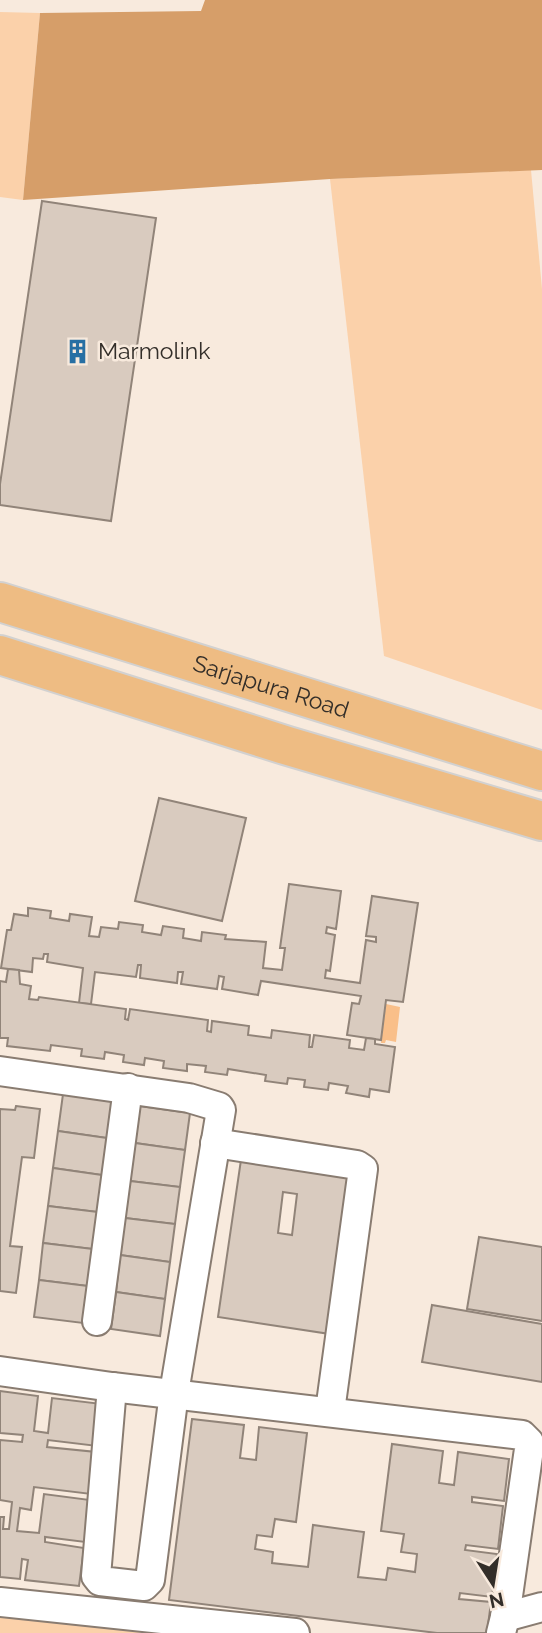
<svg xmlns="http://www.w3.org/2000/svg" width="542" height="1633" font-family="Raleway,sans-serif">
  <rect width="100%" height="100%" fill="#f8eadd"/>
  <!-- green -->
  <g fill="#fbd1aa">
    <path d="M0 12 40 13 23 200 0 197Z"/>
    <path d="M531 170 542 289V710L384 656 330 179Z"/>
    <path d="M0 1616 146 1633H0Z"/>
  </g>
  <!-- forest -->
  <path fill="#d69e69" d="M205 0H542V170L330 179 23 200 40 13 201 11Z"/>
  <!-- water -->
  <path fill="#f9bf89" d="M386 1004 400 1007 396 1042 386 1040 385 1043H381Z"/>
  <!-- building -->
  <g fill="#d9cbbf" stroke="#918479" stroke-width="2" fill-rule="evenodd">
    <path d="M42 201 156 218 111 521 0 505V484Z"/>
    <path d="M159 798 246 818 222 921 135 901Z"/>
    <path d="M289 884 341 891 336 929 327 927 326 933 335 935 330 971 326 970 325 978 360 983 366 940 376 942V937L366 936 372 896 418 903 403 1002 386 1000 381 1040 347 1035 352 1003 359 1004 361 996 261 981 258 995 222 989 224 977 219 976 217 989 181 984 183 972H178L177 983 140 978 141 965H138L136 977 95 972 91 1004 79 1003 83 968 47 962 48 954H44L43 959 33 958 32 972 1 968 7 930H11L14 914 28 916V908L51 911 50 918 69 921 70 914 92 917 89 936 99 937 101 927 118 929 119 922 143 925 142 932 161 935 163 926 184 929 183 938 201 941 202 932 226 935 225 939 266 942 263 968 282 970 285 948H280Z"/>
    <path d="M8 969 19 970 20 984 31 986 29 999 38 1000 39 997 126 1009 125 1019 128 1020 130 1009 208 1020 207 1031 211 1032 212 1021 249 1026 248 1035 271 1038 272 1030 310 1035 309 1047H312L314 1035 350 1040 349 1048 364 1050 366 1038 375 1039V1044L395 1047 389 1092 370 1089 369 1097 346 1093 348 1086 329 1083 328 1090 304 1087 305 1080 288 1078 287 1084 265 1081 266 1075 228 1069 227 1075 205 1072 206 1066 187 1064V1071L163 1068 164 1061 145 1058 144 1065 123 1062 124 1055 105 1052 104 1059 81 1056 82 1049 51 1045 50 1051 7 1046 8 1038H0V981L6 982Z"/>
    <path d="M63 1094 113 1100 107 1138 58 1131Z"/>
    <path d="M16 1106 40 1109 34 1158 22 1157 10 1246 22 1247 16 1293 0 1291V1109L15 1110Z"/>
    <path d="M140 1106 190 1113 185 1150 135 1143Z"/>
    <path d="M58 1131 107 1138 102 1175 53 1168Z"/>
    <path d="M135 1143 185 1150 180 1187 130 1181Z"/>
    <path d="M242 1153 355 1169 330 1334 218 1317ZM283 1192 297 1194 292 1235 278 1233Z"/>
    <path d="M53 1168 102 1175 98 1212 48 1206Z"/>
    <path d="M130 1181 180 1187 175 1224 125 1218Z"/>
    <path d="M48 1206 98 1212 93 1249 43 1243Z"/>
    <path d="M125 1218 175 1224 170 1262 120 1255Z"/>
    <path d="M479 1237 542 1247V1321L467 1309Z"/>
    <path d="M43 1243 93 1249 88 1286 39 1280Z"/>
    <path d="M120 1255 170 1262 165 1299 116 1292Z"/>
    <path d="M39 1280 88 1286 83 1323 34 1317Z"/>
    <path d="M116 1292 165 1299 160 1336 111 1329Z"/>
    <path d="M432 1305 542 1324V1382L422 1362Z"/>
    <path d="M0 1391 38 1396 34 1431 48 1433 52 1398 102 1404 97 1446 48 1440 47 1447 96 1452 91 1494 34 1487 31 1510 20 1508 17 1531 39 1533 44 1494 90 1500 85 1542 45 1537V1542L84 1548 79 1586 25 1580 28 1560 22 1559 20 1579 0 1577V1517H4L3 1529H9L12 1502 0 1500V1440L22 1442 23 1435 0 1433Z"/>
    <path d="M192 1419 244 1425 240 1458 256 1460 259 1427 307 1433 296 1522 275 1519 272 1537 257 1535 255 1549 273 1552 272 1563 308 1567 313 1525 364 1532 358 1577 386 1580 388 1568 415 1572 417 1554 401 1552 404 1534 381 1531 392 1444 443 1451 439 1483 454 1485 458 1452 509 1459 504 1501 472 1497V1502L503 1506 498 1549 466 1545 465 1550 497 1554 492 1597 460 1593 459 1599 491 1602 487 1633H437L169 1600Z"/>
  </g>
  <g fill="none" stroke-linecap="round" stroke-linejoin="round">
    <defs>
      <g id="street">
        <path d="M0 1071 189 1098 219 1107 221 1110 174 1393 150 1580 144 1586 100 1581 96 1576 112 1387"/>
        <path d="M215 1143 357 1165 363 1169 330 1411"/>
        <path d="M97 1321 128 1088"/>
        <path d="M0 1371 112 1387 522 1435 529 1442V1449L505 1617 501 1633"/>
        <path d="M0 1602 295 1633"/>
        <path d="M505 1617 542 1607"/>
      </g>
      <g id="primary">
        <path id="s1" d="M0 602 542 771"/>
        <path d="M0 655 288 746 542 821"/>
      </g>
    </defs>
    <!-- street casing -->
    <use href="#street" stroke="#897c71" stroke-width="32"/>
    <!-- primary casing -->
    <use href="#primary" stroke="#d2d1d0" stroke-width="42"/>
    <!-- street -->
    <use href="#street" stroke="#fff" stroke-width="28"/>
    <!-- primary -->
    <use href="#primary" stroke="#eebc83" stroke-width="38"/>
  </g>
  <!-- icons -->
  <defs>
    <symbol id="building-bare" viewBox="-9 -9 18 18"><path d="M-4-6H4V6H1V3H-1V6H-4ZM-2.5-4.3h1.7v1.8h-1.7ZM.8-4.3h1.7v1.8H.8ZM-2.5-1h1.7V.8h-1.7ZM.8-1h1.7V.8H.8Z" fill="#276fa3" stroke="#f8eadd" stroke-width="2.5" paint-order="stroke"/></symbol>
  </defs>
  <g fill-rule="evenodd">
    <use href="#building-bare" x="60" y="334" width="35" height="35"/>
  </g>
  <g text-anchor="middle" stroke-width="5" stroke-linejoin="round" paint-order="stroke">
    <!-- poi labels -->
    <g font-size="23" fill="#332e29" stroke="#f8eadd" text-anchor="start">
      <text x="98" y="359">Marmolink</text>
    </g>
    <!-- street labels -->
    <g font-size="23" fill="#332e29" stroke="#f8eadd">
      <text dy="8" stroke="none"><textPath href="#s1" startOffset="284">Sarjapura Road</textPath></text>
    </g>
  </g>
  <!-- north arrow -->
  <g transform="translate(493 1584) rotate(168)" stroke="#f8eadd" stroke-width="5" paint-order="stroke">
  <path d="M0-5L12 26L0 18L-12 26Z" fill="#332e29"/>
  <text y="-10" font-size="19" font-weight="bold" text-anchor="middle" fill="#332e29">N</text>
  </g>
</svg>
